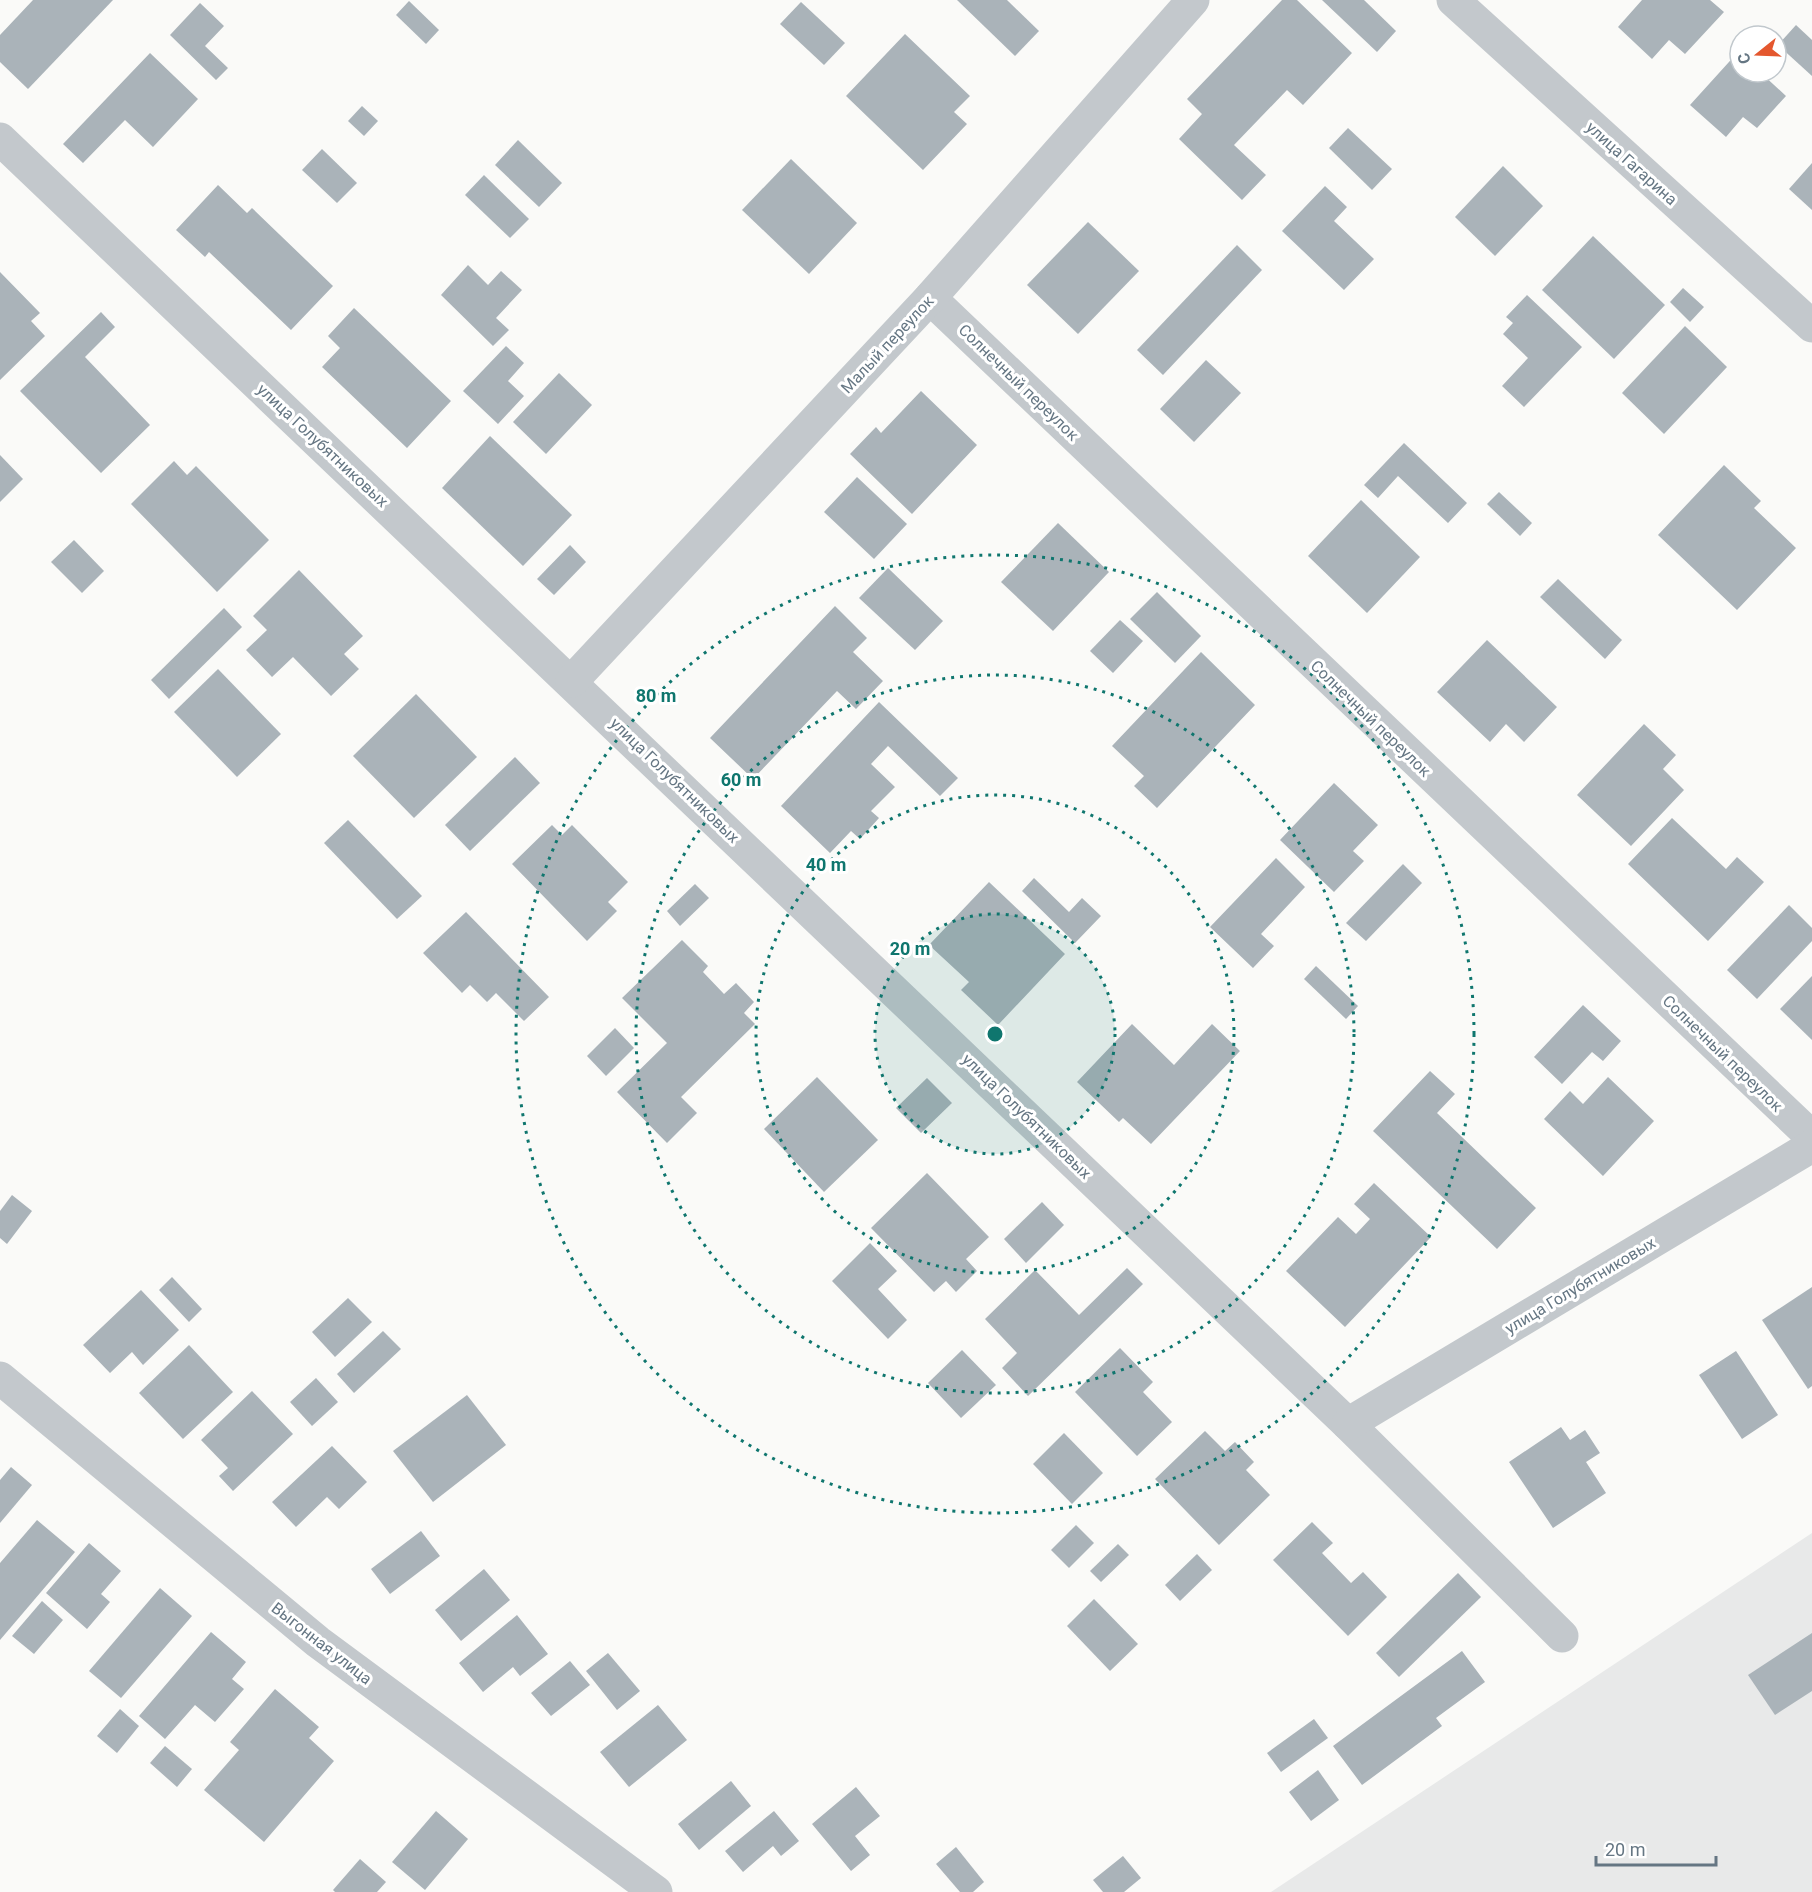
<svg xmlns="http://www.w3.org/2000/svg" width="1812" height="1892" font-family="Roboto,sans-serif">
  <rect width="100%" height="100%" fill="#fafaf8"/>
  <!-- built -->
  <path fill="#e8e9e9" d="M1812 1533V1892H1271Z"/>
  <!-- building -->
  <g fill="#aab3b9">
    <path d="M33 0H113L28 89 0 62V35Z"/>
    <path d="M957 0H1007L1039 31 1015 56Z"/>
    <path d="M1282 0H1297L1352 53 1303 105 1287 90 1234 145 1266 175 1242 200 1179 139 1202 114 1187 99Z"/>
    <path d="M1322 0H1364L1396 31 1377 52Z"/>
    <path d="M1642 0H1710L1724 12 1685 54 1669 40 1652 59 1618 27Z"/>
    <path d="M409 1 439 30 426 44 396 15Z"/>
    <path d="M801 2 845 43 824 65 780 24Z"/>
    <path d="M200 3 224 26 205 46 228 68 216 80 170 35Z"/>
    <path d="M1796 25 1812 40V76L1778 45Z"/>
    <path d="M905 34 970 96 954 112 967 124 923 170 846 96Z"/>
    <path d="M1738 52 1740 72H1760L1786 96 1757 128 1743 117 1726 137 1690 105Z"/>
    <path d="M150 53 198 99 153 147 125 120 83 163 63 144Z"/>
    <path d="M362 106 378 121 364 136 348 121Z"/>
    <path d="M1348 128 1392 169 1372 190 1329 148Z"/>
    <path d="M518 140 562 183 539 207 495 165Z"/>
    <path d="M322 149 357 183 337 203 302 170Z"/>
    <path d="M791 159 857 223 809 274 742 210Z"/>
    <path d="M1812 163V210L1789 189Z"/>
    <path d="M1503 166 1543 206 1495 256 1455 217Z"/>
    <path d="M484 175 529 219 510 238 465 195Z"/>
    <path d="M218 185 247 213 252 208 333 286 291 330 209 252 205 257 176 230Z"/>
    <path d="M1325 186 1347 207 1334 221 1374 259 1344 290 1282 231Z"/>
    <path d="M1088 222 1139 271 1078 334 1027 285Z"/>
    <path d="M1593 236 1665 305 1614 359 1542 290Z"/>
    <path d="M1237 245 1262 270 1163 375 1137 350Z"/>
    <path d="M468 265 488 285 501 271 522 290 496 318 509 330 493 346 441 295Z"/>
    <path d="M0 272 40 313 31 321 45 336 0 380Z"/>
    <path d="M1683 288 1704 307 1690 322 1670 302Z"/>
    <path d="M1527 295 1582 347 1524 407 1502 386 1528 358 1503 334 1513 323 1506 317Z"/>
    <path d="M354 308 451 401 407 448 322 367 340 348 328 336Z"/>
    <path d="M101 312 115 327 85 357 150 425 101 473 20 391Z"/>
    <path d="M1685 326 1727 367 1664 434 1622 393Z"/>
    <path d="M506 346 524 363 508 381 524 396 498 424 463 391Z"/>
    <path d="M1206 360 1241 393 1194 442 1160 409Z"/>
    <path d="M559 373 592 405 546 454 513 422Z"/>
    <path d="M921 391 977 445 912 514 850 454 876 427 881 433Z"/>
    <path d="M490 436 572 515 523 566 442 488Z"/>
    <path d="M1404 443 1467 503 1448 523 1398 476 1378 498 1364 485Z"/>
    <path d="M0 455 23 479 0 502Z"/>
    <path d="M174 461 187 475 196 466 269 540 217 592 131 504Z"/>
    <path d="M1724 465 1761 501 1754 508 1796 548 1737 610 1658 535Z"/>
    <path d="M857 477 907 524 874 559 824 512Z"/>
    <path d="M1499 492 1532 523 1520 536 1487 504Z"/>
    <path d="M1361 500 1420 557 1367 613 1308 556Z"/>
    <path d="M1058 523 1109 572 1053 631 1001 582Z"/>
    <path d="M74 540 104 571 82 593 51 562Z"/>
    <path d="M570 545 586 562 554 595 537 579Z"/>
    <path d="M888 568 943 621 915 650 859 598Z"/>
    <path d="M299 570 363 636 344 654 359 669 331 696 293 657 272 677 246 650 267 630 253 616Z"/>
    <path d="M1558 579 1622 640 1605 659 1540 597Z"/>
    <path d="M1157 592 1201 636 1175 663 1130 619Z"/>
    <path d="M835 606 867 638 853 652 883 681 856 709 837 691 753 779 710 738Z"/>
    <path d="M224 608 242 627 169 699 151 680Z"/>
    <path d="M1120 620 1143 641 1113 673 1090 651Z"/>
    <path d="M1487 640 1557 707 1524 742 1506 724 1490 742 1437 692Z"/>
    <path d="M1201 652 1255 705 1157 808 1134 786 1144 776 1112 746Z"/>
    <path d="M218 669 281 734 237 777 174 712Z"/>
    <path d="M416 694 477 757 414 818 353 756Z"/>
    <path d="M879 702 958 778 940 796 888 746 871 764 895 787 871 811 879 818 860 839 851 831 830 853 781 806Z"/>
    <path d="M1644 724 1676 755 1663 769 1684 790 1631 846 1577 795Z"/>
    <path d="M515 757 540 783 470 851 445 825Z"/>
    <path d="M1334 783 1378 825 1353 851 1364 861 1334 892 1280 840Z"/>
    <path d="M1672 818 1726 869 1737 857 1764 882 1708 941 1628 864Z"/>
    <path d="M348 820 422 896 397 919 324 843Z"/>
    <path d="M552 825 562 835 572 825 628 882 608 902 617 911 587 941 512 864Z"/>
    <path d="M1276 858 1305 887 1261 934 1274 946 1253 968 1210 927Z"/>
    <path d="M1403 864 1422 883 1366 941 1346 923Z"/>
    <path d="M1034 878 1069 912 1082 898 1101 916 1075 943 1022 891Z"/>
    <path d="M989 882 1065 954 998 1025 961 990 969 982 929 945Z"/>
    <path d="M695 884 709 898 680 926 667 911Z"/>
    <path d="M1789 905 1812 928V941L1757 999 1727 970Z"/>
    <path d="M466 912 549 997 524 1021 496 993 487 1002 470 985 462 993 423 953Z"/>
    <path d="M682 940 708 966 703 972 724 994 736 983 754 1002 744 1013 755 1024 681 1097 697 1113 667 1143 617 1092 667 1043 622 998Z"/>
    <path d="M1316 966 1358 1006 1346 1019 1304 979Z"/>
    <path d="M1812 976V1040L1780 1009Z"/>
    <path d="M1583 1005 1621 1041 1603 1061 1592 1052 1562 1084 1534 1057Z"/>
    <path d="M1132 1024 1174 1065 1212 1024 1240 1051 1151 1144 1123 1118 1119 1122 1077 1082Z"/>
    <path d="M615 1028 634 1048 606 1076 587 1056Z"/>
    <path d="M1430 1071 1455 1094 1437 1113 1536 1208 1497 1249 1373 1131Z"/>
    <path d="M817 1077 878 1140 824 1192 764 1129Z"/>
    <path d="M1608 1077 1654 1121 1603 1176 1544 1119 1570 1091 1583 1104Z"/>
    <path d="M927 1078 952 1103 921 1133 896 1108Z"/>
    <path d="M927 1173 989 1237 966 1259 977 1271 956 1292 946 1281 934 1292 871 1228Z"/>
    <path d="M1374 1183 1431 1237 1345 1327 1286 1271 1338 1217 1356 1234 1370 1219 1354 1204Z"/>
    <path d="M12 1195 32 1211 7 1244 0 1238V1211Z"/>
    <path d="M1042 1202 1064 1225 1026 1263 1004 1239Z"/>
    <path d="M870 1243 897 1271 878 1289 907 1320 888 1339 832 1281Z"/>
    <path d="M1127 1268 1143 1284 1028 1396 1002 1368 1017 1353 985 1319 1035 1270 1079 1315Z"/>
    <path d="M172 1277 202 1309 189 1322 159 1290Z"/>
    <path d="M1812 1287V1386L1808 1389 1762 1320Z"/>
    <path d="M141 1290 179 1330 143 1365 132 1352 110 1373 83 1345Z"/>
    <path d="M348 1298 372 1322 335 1357 312 1332Z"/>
    <path d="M383 1331 401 1349 354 1393 337 1374Z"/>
    <path d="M189 1345 233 1392 183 1439 139 1393Z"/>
    <path d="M1120 1348 1153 1382 1143 1392 1172 1422 1137 1456 1075 1392Z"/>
    <path d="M962 1350 996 1385 961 1418 928 1383Z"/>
    <path d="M1736 1351 1778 1415 1742 1439 1699 1375Z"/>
    <path d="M316 1378 338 1402 312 1426 290 1402Z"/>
    <path d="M252 1391 293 1434 233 1491 219 1476 228 1468 201 1440Z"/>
    <path d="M467 1395 506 1445 433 1502 393 1451Z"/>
    <path d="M1561 1427 1570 1440 1585 1430 1600 1453 1586 1462 1606 1493 1553 1528 1509 1462Z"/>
    <path d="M1205 1431 1225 1451 1235 1442 1254 1462 1246 1470 1270 1495 1219 1545 1155 1479Z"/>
    <path d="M1064 1433 1103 1473 1072 1504 1033 1464Z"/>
    <path d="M332 1446 367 1482 339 1509 327 1497 296 1527 272 1502Z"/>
    <path d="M11 1467 32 1485 0 1523V1480Z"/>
    <path d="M37 1520 75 1552 0 1640V1563Z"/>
    <path d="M1312 1522 1333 1543 1322 1553 1351 1583 1363 1572 1387 1597 1348 1636 1273 1560Z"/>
    <path d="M1076 1525 1094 1543 1069 1568 1051 1550Z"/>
    <path d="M421 1531 440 1556 390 1594 371 1569Z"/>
    <path d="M89 1543 121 1571 101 1594 110 1602 87 1629 46 1593Z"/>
    <path d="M1118 1544 1129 1555 1101 1582 1090 1571Z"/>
    <path d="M1197 1554 1212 1570 1180 1601 1165 1585Z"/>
    <path d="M484 1569 510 1600 461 1641 435 1610Z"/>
    <path d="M1458 1573 1481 1597 1399 1677 1376 1653Z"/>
    <path d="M160 1588 192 1616 121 1698 89 1671Z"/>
    <path d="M1094 1599 1138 1644 1110 1671 1067 1626Z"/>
    <path d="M42 1601 63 1620 34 1654 12 1636Z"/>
    <path d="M517 1615 548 1654 520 1676 513 1667 483 1692 459 1663Z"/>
    <path d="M211 1632 246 1662 232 1679 244 1689 215 1722 195 1705 165 1739 139 1716Z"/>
    <path d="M1812 1633V1691L1775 1715 1748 1675Z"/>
    <path d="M1462 1651 1485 1682 1436 1718 1442 1726 1362 1785 1333 1746Z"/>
    <path d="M608 1653 640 1691 617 1710 586 1671Z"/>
    <path d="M570 1661 590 1685 551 1716 531 1693Z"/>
    <path d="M275 1689 319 1727 309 1738 334 1761 264 1842 204 1790 239 1750 230 1742Z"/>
    <path d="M658 1705 687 1740 629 1787 600 1752Z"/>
    <path d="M120 1709 139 1726 117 1753 97 1736Z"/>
    <path d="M1314 1719 1328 1738 1281 1772 1267 1753Z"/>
    <path d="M165 1746 192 1769 177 1787 150 1763Z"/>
    <path d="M1318 1770 1339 1800 1311 1821 1289 1792Z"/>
    <path d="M731 1781 751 1806 699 1850 678 1824Z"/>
    <path d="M856 1787 880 1816 855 1836 870 1855 851 1871 812 1824Z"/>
    <path d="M436 1811 468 1839 425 1890 392 1862Z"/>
    <path d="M774 1811 799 1841 781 1856 773 1846 743 1872 725 1851Z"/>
    <path d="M956 1847 984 1882 973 1892H960L936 1864Z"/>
    <path d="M1123 1856 1141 1878 1124 1892H1103L1093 1880Z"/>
    <path d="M360 1859 386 1882 377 1892H335L333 1890Z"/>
  </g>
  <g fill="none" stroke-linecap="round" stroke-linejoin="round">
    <!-- minor -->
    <g stroke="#c3c8cc" stroke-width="33">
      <path d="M1453 0 1812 326"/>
      <path d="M0 139 1348 1424 1562 1636"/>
      <path d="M930 298 1812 1137"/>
      <path d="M572 681 930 298 1193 0"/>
      <path d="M0 1378 318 1642 656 1892"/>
      <path d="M1348 1424 1812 1146"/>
    </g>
  </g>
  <!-- distance rings -->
  <circle cx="995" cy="1034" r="120" fill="#0f766e" fill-opacity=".12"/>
  <g fill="none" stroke="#0f766e" stroke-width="3" stroke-dasharray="3 6">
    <circle cx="995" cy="1034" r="120"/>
    <circle cx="995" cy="1034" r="239"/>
    <circle cx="995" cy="1034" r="359"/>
    <circle cx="995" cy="1034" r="479"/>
  </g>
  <g text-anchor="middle" stroke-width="6" stroke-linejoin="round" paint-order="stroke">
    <!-- street labels -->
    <g font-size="16" fill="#657683" stroke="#fff">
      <text transform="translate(1632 163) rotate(42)" y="6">улица Гагарина</text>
      <text transform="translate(887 344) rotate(-47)" y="6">Малый переулок</text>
      <text transform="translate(1019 382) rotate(44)" y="6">Солнечный переулок</text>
      <text transform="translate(323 445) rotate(43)" y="6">улица Голубятниковых</text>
      <text transform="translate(1371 718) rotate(44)" y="6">Солнечный переулок</text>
      <text transform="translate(675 780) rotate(44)" y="6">улица Голубятниковых</text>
      <text transform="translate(1723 1053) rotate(44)" y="6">Солнечный переулок</text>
      <text transform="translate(1027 1116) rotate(44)" y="6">улица Голубятниковых</text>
      <text transform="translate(1580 1285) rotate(-31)" y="6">улица Голубятниковых</text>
      <text transform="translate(322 1643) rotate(38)" y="6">Выгонная улица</text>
    </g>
  </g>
  <circle cx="995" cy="1034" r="9" fill="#0f766e" stroke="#fff" stroke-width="3"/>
  <g font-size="18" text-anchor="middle" font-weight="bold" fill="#0f766e" stroke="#fff" stroke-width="6" stroke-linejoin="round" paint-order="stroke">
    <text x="656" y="702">80 m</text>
    <text x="741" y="786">60 m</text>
    <text x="826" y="871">40 m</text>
    <text x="910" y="955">20 m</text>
  </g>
  <!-- north arrow -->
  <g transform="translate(1758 54) rotate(252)"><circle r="28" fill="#ffffff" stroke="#c1c8cd" stroke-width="1.5"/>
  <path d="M0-4.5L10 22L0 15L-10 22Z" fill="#e4572e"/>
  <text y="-9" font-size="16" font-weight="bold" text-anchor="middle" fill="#657683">С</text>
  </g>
  <!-- scale -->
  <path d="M1596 1856v9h120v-9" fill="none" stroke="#657683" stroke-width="3"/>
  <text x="1605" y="1856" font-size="18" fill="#657683" stroke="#ffffff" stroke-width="4.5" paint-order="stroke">20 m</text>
</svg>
